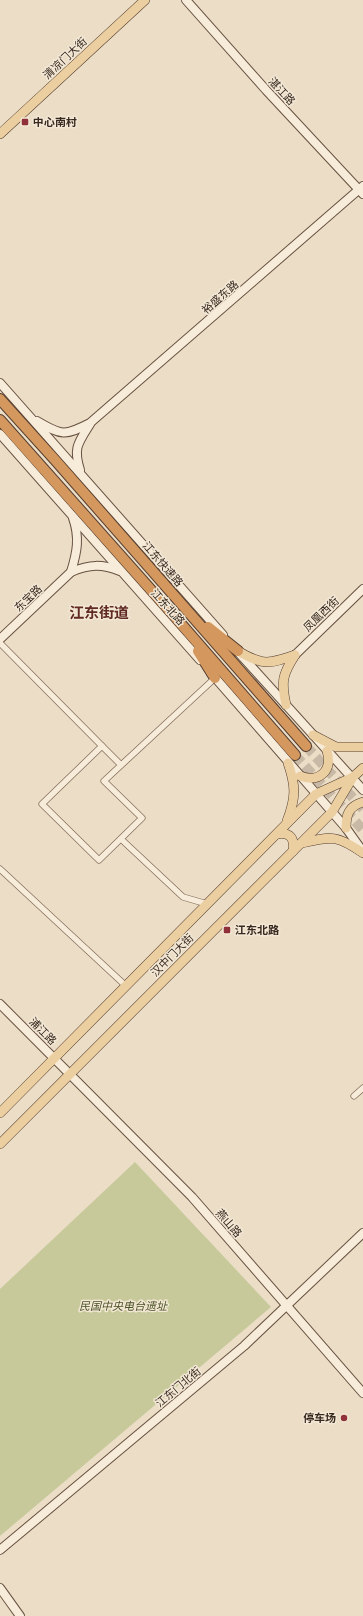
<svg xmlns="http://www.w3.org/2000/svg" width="363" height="1616" font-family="'Source Serif 4','Noto Sans SC',serif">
  <rect width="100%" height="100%" fill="#ebddc6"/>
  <!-- green -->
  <path fill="#c7c99b" d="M135 1162 271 1307 0 1536V1289Z"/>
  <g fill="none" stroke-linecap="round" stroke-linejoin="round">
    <!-- highway-tunnel -->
    <g stroke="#c7b9a5" stroke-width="10" stroke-dasharray="10 5" stroke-linecap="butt">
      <path d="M306 746 363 809"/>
      <path d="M295 755 363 830"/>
    </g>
    <defs>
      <g id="street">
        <path d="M0 643 102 746 42 804 99 860 142 818 104 781 215 678"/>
        <path d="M102 746 120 764"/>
        <path d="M121 839 183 897 207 904"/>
        <path d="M0 869 126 986"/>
        <path d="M354 1096 363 1088"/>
      </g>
      <g id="secondary">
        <path d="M186 0 266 90 363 194"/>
        <path d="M0 383 223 635"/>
        <path d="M37 421C62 436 65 436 90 423L363 186"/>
        <path d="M0 434 200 660"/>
        <path d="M80 470C73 448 78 443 90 424"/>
        <path d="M71 572C77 552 80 538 73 518"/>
        <path d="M0 639 71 572C90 564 102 564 120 571"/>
        <path d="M239 653 363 790"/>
        <path d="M295 655 363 589"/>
        <path d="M211 673 346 828 363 852"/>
        <path d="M0 1004 192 1197 363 1393"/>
        <path d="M0 1550 244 1346 363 1233"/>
        <path d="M0 1588 20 1616"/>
      </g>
      <g id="primary">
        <path d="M0 134 145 0"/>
        <path d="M238 651C263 666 269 664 295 655"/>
        <path d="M286 705C281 682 282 675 295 655"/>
        <path d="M313 735 336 747H363"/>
        <path d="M300 776C319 783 333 771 327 751"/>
        <path d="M287 821C296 798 296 786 288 763"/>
        <path d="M346 828C346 814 349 806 363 802"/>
        <path d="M277 834C290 832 295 838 293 851"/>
        <path d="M302 843C332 836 337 835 363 853"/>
        <path d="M0 1113 316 794 353 777 363 768"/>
        <path d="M0 1144 332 812 353 777"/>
      </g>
      <g id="highway">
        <path d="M0 399 56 461 306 746"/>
        <path d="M0 420 175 617 295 755"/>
        <path d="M208 627 238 651"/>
        <path d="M198 651 215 678"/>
      </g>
    </defs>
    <!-- street casing -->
    <use href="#street" stroke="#856f5d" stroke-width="7"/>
    <!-- secondary casing -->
    <use href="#secondary" stroke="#675140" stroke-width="10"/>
    <!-- primary casing -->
    <use href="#primary" stroke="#543e31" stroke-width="10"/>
    <!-- highway casing -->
    <use href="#highway" stroke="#543e31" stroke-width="12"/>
    <!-- street -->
    <use href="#street" stroke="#f7ebd9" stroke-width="5.5"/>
    <!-- secondary -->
    <use href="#secondary" stroke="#f7ebd9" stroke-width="8"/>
    <!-- primary -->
    <use href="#primary" stroke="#eccfa1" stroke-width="9"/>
    <!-- highway -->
    <use href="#highway" stroke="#d4975d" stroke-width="10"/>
  </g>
  <!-- markers -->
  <g fill="#903139" stroke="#f3e8d5" stroke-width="1.5">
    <rect x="21" y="118" width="8" height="8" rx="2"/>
    <rect x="223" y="926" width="8" height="8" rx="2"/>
    <circle cx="344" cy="1418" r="4"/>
  </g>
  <g text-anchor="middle" stroke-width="3" stroke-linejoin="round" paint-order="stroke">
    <!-- street labels -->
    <g font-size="11" fill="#372920" stroke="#f3e8d5">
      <text transform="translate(65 58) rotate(-43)" y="4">清凉门大街</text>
      <text transform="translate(282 91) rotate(47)" y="4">湛江路</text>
      <text transform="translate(220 297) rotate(-41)" y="4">裕盛东路</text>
      <text transform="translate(163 564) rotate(49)" y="4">江东快速路</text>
      <text transform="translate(28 598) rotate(-43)" y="4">东宝路</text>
      <text transform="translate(168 607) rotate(48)" y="4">江东北路</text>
      <text transform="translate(321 614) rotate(-44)" y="4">凤凰西街</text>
      <text transform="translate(172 955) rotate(-45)" y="4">汉中门大街</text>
      <text transform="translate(43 1031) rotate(45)" y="4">浦江路</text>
      <text transform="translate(229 1223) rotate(49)" y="4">燕山路</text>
      <text transform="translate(178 1387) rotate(-40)" y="4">江东门北街</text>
    </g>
    <!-- poi labels -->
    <g font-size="11" font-weight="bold" fill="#372920" stroke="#f3e8d5" text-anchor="start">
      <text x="33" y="126">中心南村</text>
      <text x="235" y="934">江东北路</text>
      <text x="336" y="1422" text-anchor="end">停车场</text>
    </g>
    <!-- park labels -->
    <g font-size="11" font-style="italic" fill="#4a5228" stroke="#f3e8d5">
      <text x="123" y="1310">民国中央电台遗址</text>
    </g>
    <!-- district labels -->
    <g font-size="15" font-weight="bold" fill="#602a22" stroke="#f3e8d5">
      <text x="99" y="618">江东街道</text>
    </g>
  </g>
</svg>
